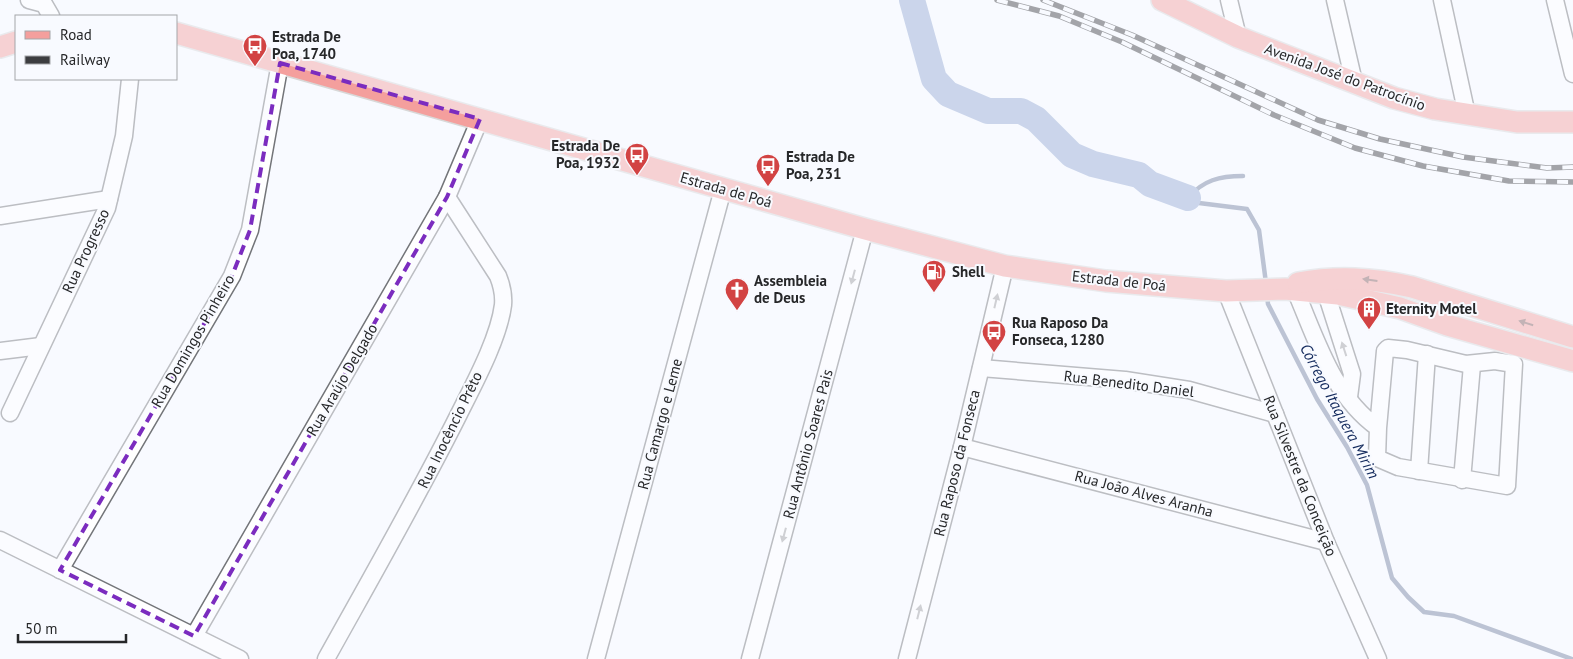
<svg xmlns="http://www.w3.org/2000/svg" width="1573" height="659" font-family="'PT Sans',sans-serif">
  <rect width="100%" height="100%" fill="#f8faff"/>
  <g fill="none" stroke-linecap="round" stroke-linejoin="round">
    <!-- stream -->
    <g stroke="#73829f" stroke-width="4.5">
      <path d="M1243 176C1220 176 1203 180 1188 198L1199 203 1247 209 1259 230 1266 283"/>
      <path d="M1267 296 1268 304 1317 399 1347 447 1367 485 1392 578 1408 597 1424 612 1454 616 1572 659"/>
    </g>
    <!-- river -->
    <path stroke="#94a9d2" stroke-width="26" d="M912 0 934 79 948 94 988 111H1021L1036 119 1072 155 1093 164 1139 175 1150 184 1188 198"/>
    <defs>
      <g id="minor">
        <path d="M29 0 44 4 51 16"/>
        <path d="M1229 0 1238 37"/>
        <path d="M1335 0 1354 82"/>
        <path d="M1442 0 1467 115"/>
        <path d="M1555 0 1573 74"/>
        <path d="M0 216 109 199"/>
        <path d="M1226 291 1326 542 1378 659"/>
        <path d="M1296 292C1317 341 1333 396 1378 428L1377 458 1398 467 1507 486 1514 364 1495 361 1466 364 1407 350 1388 348 1385 351 1378 428"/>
        <path d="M1326 293 1352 374 1349 397"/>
        <path d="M0 351 41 346"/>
        <path d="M981 368 1125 380 1189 390 1275 414"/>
        <path d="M10 413 107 208 124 136 130 79"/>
        <path d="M962 447 1326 542"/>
        <path d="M1419 471 1427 354"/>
        <path d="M1462 480 1472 365"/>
        <path d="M0 540 240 659"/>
        <path d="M60 570 232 276 250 230 280 63"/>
        <path d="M194 636 447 197 480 119"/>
        <path d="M326 659C371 578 417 498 459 414 474 384 499 338 503 305 504 294 502 286 498 276L447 197"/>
        <path d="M596 659 723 189"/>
        <path d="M750 659 865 229"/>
        <path d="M907 659 962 447 1005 266"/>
      </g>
      <g id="major">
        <path d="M1162 0 1238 37 1394 98 1435 109 1517 122H1573"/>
        <path d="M176 33 865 229 1005 266 1106 281 1226 291 1285 289 1338 294 1400 308 1447 325 1573 361"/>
        <path d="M0 47 16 42"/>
        <path d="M1298 283C1338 276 1372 278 1412 287L1573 337"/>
      </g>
    </defs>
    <!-- minor casing -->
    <use href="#minor" stroke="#737579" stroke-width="19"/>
    <!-- major casing -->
    <use href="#major" stroke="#d8d8d8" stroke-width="24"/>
    <!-- minor -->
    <use href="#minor" stroke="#fff" stroke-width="16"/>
    <!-- major -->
    <use href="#major" stroke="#f49f9d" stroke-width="21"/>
    <defs>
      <g id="rail">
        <path d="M997 0 1059 16 1122 42 1274 115 1355 148 1423 166 1509 181 1573 182"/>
        <path d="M1043 0 1132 35 1318 120 1380 139 1463 157 1547 168 1573 167"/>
      </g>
    </defs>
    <!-- rail casing -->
    <use href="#rail" stroke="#3c3d40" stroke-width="5.5"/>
    <!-- rail -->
    <use href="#rail" stroke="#f8faff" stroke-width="4" stroke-dasharray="11" stroke-linecap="butt"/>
  </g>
  <!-- one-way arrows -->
  <defs><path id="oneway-solid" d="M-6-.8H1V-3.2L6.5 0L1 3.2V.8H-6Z" transform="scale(1.25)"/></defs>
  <g fill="#9d9e9f">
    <use href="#oneway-solid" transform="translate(853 277) rotate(105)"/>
    <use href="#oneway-solid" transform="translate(996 301) rotate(-77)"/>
    <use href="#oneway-solid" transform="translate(1344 349) rotate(-108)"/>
    <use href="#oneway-solid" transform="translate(784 535) rotate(105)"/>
    <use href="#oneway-solid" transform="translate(919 612) rotate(-76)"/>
  </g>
  <g fill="#835d5d">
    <use href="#oneway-solid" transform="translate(1370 280) rotate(-172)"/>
    <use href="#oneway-solid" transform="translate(1526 323) rotate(-163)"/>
  </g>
  <!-- marked area -->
  <path d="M0 0H1573V659H0ZM280 63 480 119 447 197 194 636 60 570 232 276 250 230Z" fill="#f8faff" fill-opacity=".55" fill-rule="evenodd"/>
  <path fill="none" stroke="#7b2cbf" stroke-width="4" stroke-dasharray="10 6" stroke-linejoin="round" d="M280 63 480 119 447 197 194 636 60 570 232 276 250 230Z"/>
  <!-- icons -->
  <defs>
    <symbol id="bus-pin" viewBox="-11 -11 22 30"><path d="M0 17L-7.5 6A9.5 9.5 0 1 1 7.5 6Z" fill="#d24343" stroke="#f8faff"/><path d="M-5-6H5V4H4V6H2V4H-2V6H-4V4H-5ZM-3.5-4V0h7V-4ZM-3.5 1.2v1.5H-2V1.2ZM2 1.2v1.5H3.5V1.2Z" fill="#fff"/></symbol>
    <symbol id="fuel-pin" viewBox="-11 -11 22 30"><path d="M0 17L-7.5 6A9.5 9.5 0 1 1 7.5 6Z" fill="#d24343" stroke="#f8faff"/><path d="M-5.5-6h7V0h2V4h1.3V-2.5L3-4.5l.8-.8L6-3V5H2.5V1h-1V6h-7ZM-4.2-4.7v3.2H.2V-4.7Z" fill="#fff"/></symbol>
    <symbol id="church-pin" viewBox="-11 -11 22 30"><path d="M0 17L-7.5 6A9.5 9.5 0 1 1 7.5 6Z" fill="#d24343" stroke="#f8faff"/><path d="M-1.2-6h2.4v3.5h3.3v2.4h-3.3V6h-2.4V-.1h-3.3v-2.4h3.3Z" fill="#fff"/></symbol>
    <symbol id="building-pin" viewBox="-11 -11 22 30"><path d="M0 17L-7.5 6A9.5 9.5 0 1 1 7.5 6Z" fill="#d24343" stroke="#f8faff"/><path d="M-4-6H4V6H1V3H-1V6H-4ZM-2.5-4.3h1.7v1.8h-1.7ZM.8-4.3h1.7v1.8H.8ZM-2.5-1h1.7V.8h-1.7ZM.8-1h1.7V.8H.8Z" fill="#fff"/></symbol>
  </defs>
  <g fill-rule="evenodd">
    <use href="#bus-pin" x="241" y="32" width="28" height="38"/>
    <use href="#bus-pin" x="623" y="141" width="28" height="38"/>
    <use href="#bus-pin" x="754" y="152" width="28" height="38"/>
    <use href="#fuel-pin" x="920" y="258" width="28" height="38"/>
    <use href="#church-pin" x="723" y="276" width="28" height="38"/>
    <use href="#building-pin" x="1355" y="295" width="28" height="38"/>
    <use href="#bus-pin" x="980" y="318" width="28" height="38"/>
  </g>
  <g text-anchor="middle" stroke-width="4" stroke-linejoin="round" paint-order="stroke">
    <!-- poi labels -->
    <g font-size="15" font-weight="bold" fill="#262729" stroke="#f8faff" text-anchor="start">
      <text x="272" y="42">Estrada De<tspan x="272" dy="17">Poa, 1740</tspan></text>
      <text x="620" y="151" text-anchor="end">Estrada De<tspan x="620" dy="17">Poa, 1932</tspan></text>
      <text x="786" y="162">Estrada De<tspan x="786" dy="17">Poa, 231</tspan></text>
      <text x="952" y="277">Shell</text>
      <text x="754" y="286">Assembleia<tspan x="754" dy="17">de Deus</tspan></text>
      <text x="1386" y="314">Eternity Motel</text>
      <text x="1012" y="328">Rua Raposo Da<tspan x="1012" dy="17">Fonseca, 1280</tspan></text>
    </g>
    <!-- street labels -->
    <g font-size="15" fill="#262729" stroke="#f8faff">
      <text transform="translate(1345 77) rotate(20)" y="5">Avenida José do Patrocínio</text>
      <text transform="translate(726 190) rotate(16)" y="5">Estrada de Poá</text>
      <text transform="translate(86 251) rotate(-65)" y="5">Rua Progresso</text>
      <text transform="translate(1119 281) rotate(6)" y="5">Estrada de Poá</text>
      <text transform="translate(193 341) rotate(-60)" y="5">Rua Domingos Pinheiro</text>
      <text transform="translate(342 380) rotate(-60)" y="5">Rua Araújo Delgado</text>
      <text transform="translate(1129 384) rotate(7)" y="5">Rua Benedito Daniel</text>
      <text transform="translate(660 424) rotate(-75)" y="5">Rua Camargo e Leme</text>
      <text transform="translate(450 430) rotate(-64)" y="5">Rua Inocêncio Prêto</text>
      <text transform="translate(808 444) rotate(-75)" y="5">Rua Antônio Soares Pais</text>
      <text transform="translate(957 463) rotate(-76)" y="5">Rua Raposo da Fonseca</text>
      <text transform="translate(1300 476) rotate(68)" y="5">Rua Silvestre da Conceição</text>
      <text transform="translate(1144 494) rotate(15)" y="5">Rua João Alves Aranha</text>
    </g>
    <!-- water labels -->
    <g font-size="16" font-style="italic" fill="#12295c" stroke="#f8faff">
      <text transform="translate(1340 411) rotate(62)" y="6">Córrego Itaquera Mirim</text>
    </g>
  </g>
  <!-- legend -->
  <rect x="15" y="15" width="162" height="65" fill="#f8faff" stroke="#a4a6a9"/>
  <rect x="25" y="31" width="25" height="8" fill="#f49f9d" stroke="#a4a6a9"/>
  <text x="60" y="40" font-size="15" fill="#262729">Road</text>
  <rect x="25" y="56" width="25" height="8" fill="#3c3d40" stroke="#a4a6a9"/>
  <text x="60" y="65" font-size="15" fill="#262729">Railway</text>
  <!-- scale -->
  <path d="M18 634v8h108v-8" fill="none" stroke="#262729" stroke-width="2.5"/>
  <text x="25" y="634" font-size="15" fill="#262729" stroke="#f8faff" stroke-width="4" paint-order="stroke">50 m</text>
</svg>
